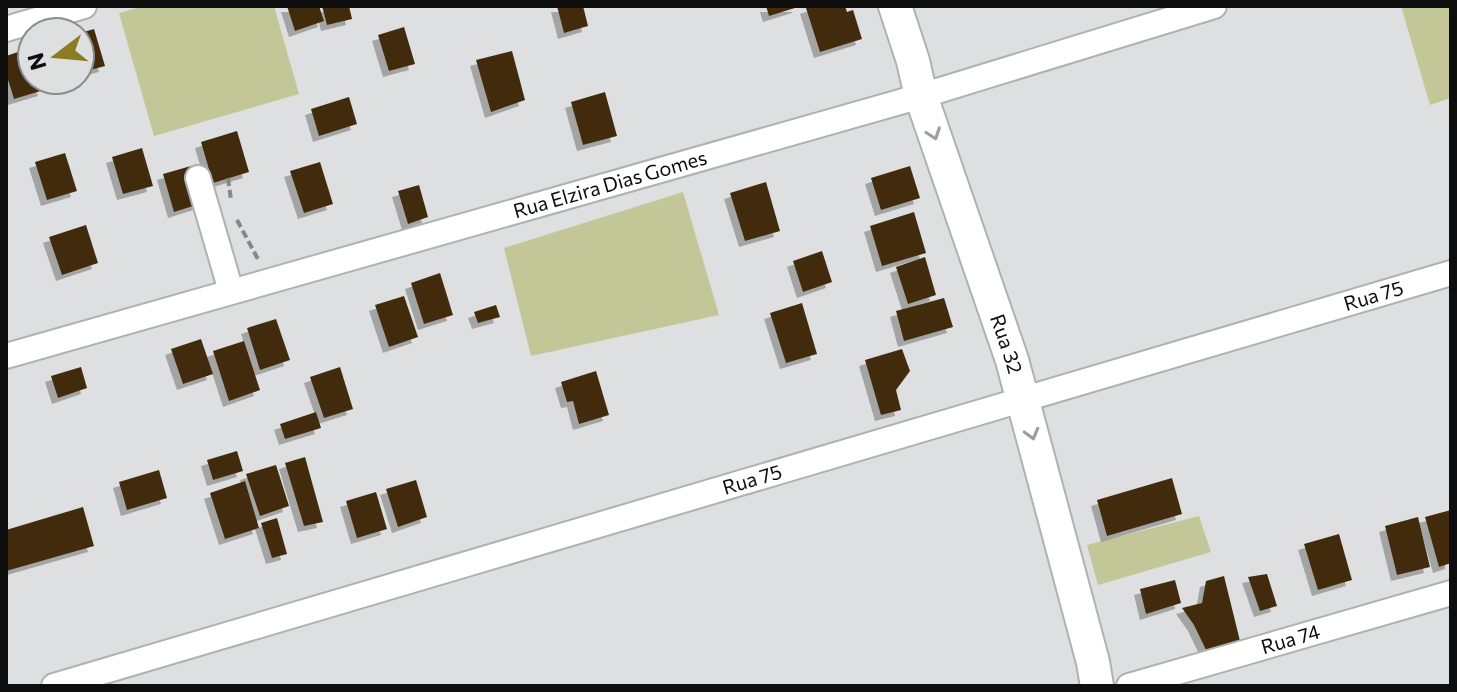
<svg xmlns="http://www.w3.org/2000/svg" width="1457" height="692" font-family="Commissioner,sans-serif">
  <defs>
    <filter id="shadow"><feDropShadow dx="-6" dy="6" stdDeviation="0" flood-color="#0004"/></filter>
  </defs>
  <rect width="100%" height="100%" fill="#dedfe0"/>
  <!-- green -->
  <g fill="#c3c798">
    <path d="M144 6H274L299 94 154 136 119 13Z"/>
    <path d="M1401 6H1451V98L1430 105Z"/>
    <path d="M683 192 719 315 531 356 504 248Z"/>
    <path d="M1199 516 1211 552 1098 585 1087 545Z"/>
  </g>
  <!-- building -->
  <g fill="#422c0d" filter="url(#shadow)">
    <path d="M287 6H319L324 21 295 31Z"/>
    <path d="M322 6H349L352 19 327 25Z"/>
    <path d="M557 6H583L588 26 564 33Z"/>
    <path d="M766 6H798V7L769 16Z"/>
    <path d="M812 6H845L847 12 853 10 862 39 820 52 806 8Z"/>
    <path d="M404 27 415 64 389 71 378 35Z"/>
    <path d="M94 29 105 66 83 72 80 63V33Z"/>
    <path d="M30 48 32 80H40L44 90 14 99 6 73V56Z"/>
    <path d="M512 51 525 100 491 112 476 60Z"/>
    <path d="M605 92 617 136 583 145 571 102Z"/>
    <path d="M349 97 357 124 319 136 311 109Z"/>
    <path d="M237 131 249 172 213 183 201 142Z"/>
    <path d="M142 148 153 186 123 194 112 157Z"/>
    <path d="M65 153 77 191 47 200 35 162Z"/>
    <path d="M320 162 333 204 304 213 290 171Z"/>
    <path d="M198 164 206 202 174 212 163 174Z"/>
    <path d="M910 166 920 198 881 210 871 178Z"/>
    <path d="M766 182 780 231 745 241 730 193Z"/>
    <path d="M419 185 428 217 408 224 398 191Z"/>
    <path d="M914 212 926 253 882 266 870 226Z"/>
    <path d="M86 225 98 263 62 275 49 237Z"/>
    <path d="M822 251 832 282 803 292 793 261Z"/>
    <path d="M925 257 936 295 908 304 896 267Z"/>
    <path d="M440 273 453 315 424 324 411 283Z"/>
    <path d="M404 296 418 337 389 347 375 305Z"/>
    <path d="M944 298 953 327 904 341 896 311Z"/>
    <path d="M802 303 817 354 786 363 770 313Z"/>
    <path d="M496 305 500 317 478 323 474 312Z"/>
    <path d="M276 319 290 360 260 370 247 328Z"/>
    <path d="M201 339 213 374 183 384 171 349Z"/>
    <path d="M244 341 260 390 229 401 213 351Z"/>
    <path d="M902 349 910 371 896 390 901 410 881 415 865 360Z"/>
    <path d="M81 367 87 388 58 398 51 376Z"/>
    <path d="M340 367 353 409 324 418 310 377Z"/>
    <path d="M596 371 609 415 579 424 573 401 567 402 561 382Z"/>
    <path d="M316 412 321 428 285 439 280 424Z"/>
    <path d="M237 451 243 471 213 480 207 460Z"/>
    <path d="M305 457 323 522 304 526 285 463Z"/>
    <path d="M276 465 289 506 260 516 246 474Z"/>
    <path d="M159 470 167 498 127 510 119 482Z"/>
    <path d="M1172 478 1182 514 1107 536 1097 500Z"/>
    <path d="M416 480 427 517 398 527 386 489Z"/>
    <path d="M245 481 259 528 225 539 210 493Z"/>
    <path d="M376 492 387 529 357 538 346 501Z"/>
    <path d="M83 507 94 546 6 571V530Z"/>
    <path d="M1451 510V563L1439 567 1425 517Z"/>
    <path d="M1418 517 1430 567 1397 575 1385 526Z"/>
    <path d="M277 518 287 554 272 558 261 523Z"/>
    <path d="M1339 534 1352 580 1318 590 1304 544Z"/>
    <path d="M1267 574 1277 606 1260 611 1248 577Z"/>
    <path d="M1224 576 1240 641 1206 650 1194 625 1182 608 1202 603 1206 581Z"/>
    <path d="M1175 580 1181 603 1146 614 1140 589Z"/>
  </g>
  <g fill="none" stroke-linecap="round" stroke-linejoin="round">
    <defs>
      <g id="minor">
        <path d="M6 29 84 6"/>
        <path d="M198 178 231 291"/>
        <path id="s1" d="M6 356 921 96 1214 6"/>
        <path id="s2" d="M54 686 1451 273"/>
        <path id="s3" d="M1129 686 1451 593"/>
      </g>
      <g id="major">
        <path id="s4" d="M895 6 913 61 921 96 1012 360 1093 662 1097 686"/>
      </g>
    </defs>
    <!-- minor casing -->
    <use href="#minor" stroke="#b0b1b3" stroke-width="28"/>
    <!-- major casing -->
    <use href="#major" stroke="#b0b1b3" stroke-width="36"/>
    <!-- path -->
    <g stroke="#868788" stroke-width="4" stroke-dasharray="8 4" stroke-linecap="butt">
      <path d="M228 178 231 200"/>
      <path d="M237 220 259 261"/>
    </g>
    <!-- minor -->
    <use href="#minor" stroke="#fff" stroke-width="24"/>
    <!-- major -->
    <use href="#major" stroke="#fff" stroke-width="32"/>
  </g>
  <!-- one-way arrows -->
  <defs><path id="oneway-chevron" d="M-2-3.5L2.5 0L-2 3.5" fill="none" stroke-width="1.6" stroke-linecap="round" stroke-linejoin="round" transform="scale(2)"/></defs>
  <g stroke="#9e9e9f">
    <use href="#oneway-chevron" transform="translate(934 134) rotate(71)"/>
    <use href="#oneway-chevron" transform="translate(1032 434) rotate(75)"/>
  </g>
  <g text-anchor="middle" stroke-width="8" stroke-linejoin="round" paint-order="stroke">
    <!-- street labels -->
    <g font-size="20" fill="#0d0d0e" stroke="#dedfe0">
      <text dy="7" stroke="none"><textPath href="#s1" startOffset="628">Rua Elzira Dias Gomes</textPath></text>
      <text dy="7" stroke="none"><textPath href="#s2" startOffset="1376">Rua 75</textPath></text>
      <text dy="7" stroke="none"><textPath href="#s4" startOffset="356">Rua 32</textPath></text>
      <text dy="7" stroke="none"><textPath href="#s2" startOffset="728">Rua 75</textPath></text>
      <text dy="7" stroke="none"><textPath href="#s3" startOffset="168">Rua 74</textPath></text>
    </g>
  </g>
  <!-- border -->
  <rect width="1457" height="692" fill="none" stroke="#0d0d0e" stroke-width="16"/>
  <!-- north arrow -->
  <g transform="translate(56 56) rotate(254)"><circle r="38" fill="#dedfe0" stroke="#8a8b8c" stroke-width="2"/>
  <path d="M0-6L14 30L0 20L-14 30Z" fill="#8a7c21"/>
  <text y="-12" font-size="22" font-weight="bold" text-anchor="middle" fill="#0d0d0e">N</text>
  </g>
</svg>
